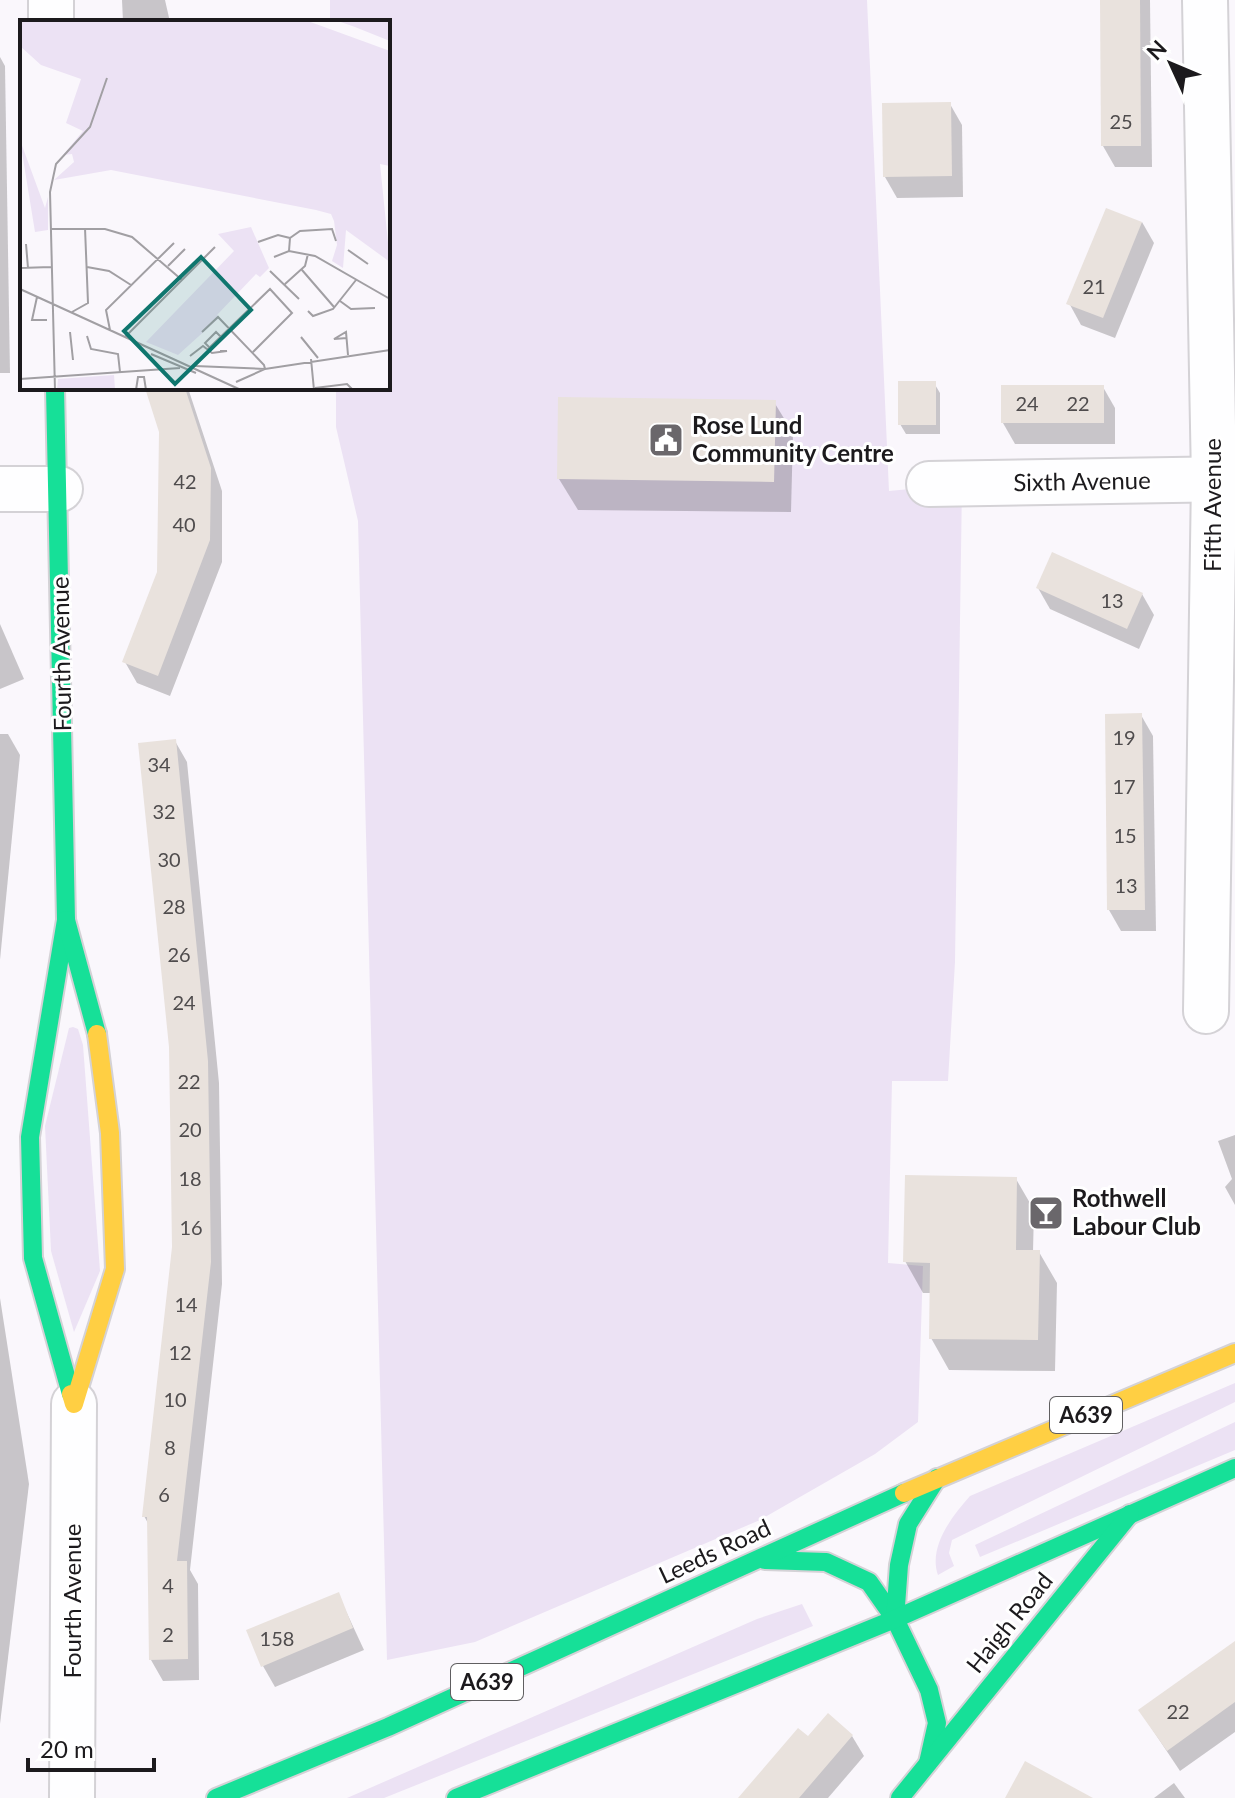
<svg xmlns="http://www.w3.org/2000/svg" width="1235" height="1798" font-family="Lato,sans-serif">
  <rect width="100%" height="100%" fill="#faf7fc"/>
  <!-- green -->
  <g fill="#ece2f4">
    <path d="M330 0H867L889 491 962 484 955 962 948 1081H892L888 1263 923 1266 918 1422 875 1454 760 1520 475 1642 387 1660 358 521 336 427V388H388V22H330Z"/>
    <path d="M73 1027 78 1029 83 1045 100 1271 74 1332 51 1251 45 1126 69 1028Z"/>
    <path d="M1235 1383V1402L952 1540 949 1553 954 1566 938 1575C928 1547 952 1516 970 1496Z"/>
    <path d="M1235 1422V1450L980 1557 975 1545Z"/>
    <path d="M802 1604 813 1626 384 1798H347L757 1619Z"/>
  </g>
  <!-- shadow -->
  <g fill="#0003">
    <path d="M122 0H165L170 22H123Z"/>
    <path d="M1101 0H1150L1152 167H1115L1103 146Z"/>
    <path d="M0 57 5 66 10 373H0Z"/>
    <path d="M950 104 962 125 963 197 897 198 885 177Z"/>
    <path d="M1142 222 1154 243 1115 338 1081 325 1069 303Z"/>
    <path d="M934 383 940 393V434H906L900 424Z"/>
    <path d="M1103 387 1115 408V444H1015L1003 423Z"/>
    <path d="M147 388H188L222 491V562L170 696 137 683 125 662 159 572 161 431Z"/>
    <path d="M774 402 793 433 791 512 578 510 559 479Z"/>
    <path d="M1038 588 1142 594 1154 615 1139 649 1050 609Z"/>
    <path d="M0 624 24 679 0 689Z"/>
    <path d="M1141 715 1153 736 1156 931H1121L1109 910Z"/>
    <path d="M0 734H8L20 755 0 960Z"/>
    <path d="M175 741 187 762 219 1083 222 1284 190 1570 198 1584 199 1680 163 1681 151 1660 149 1525 144 1516 174 1247Z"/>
    <path d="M1235 1135V1205L1225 1187 1232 1179 1218 1141Z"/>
    <path d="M1016 1179 1034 1210 1033 1252H1039L1057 1283 1055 1371 949 1370 931 1338 932 1293H923L905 1261Z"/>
    <path d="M0 1298 29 1484 0 1724Z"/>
    <path d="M338 1594 364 1650 275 1687 263 1666Z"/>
    <path d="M1235 1643V1732L1180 1771 1140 1711Z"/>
    <path d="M852 1736 864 1756 828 1798H740L808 1739Z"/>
    <path d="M1174 1783 1185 1798H1154Z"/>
  </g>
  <!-- building -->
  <g fill="#e9e2dd">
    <path d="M1100 0H1140L1141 146H1101Z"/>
    <path d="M951 102 952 176 883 177 882 103Z"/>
    <path d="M1106 208 1142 222 1103 318 1066 304Z"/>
    <rect x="898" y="381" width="38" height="44"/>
    <rect x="1001" y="385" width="103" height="38"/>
    <path d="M145 388H185L211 468 210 540 158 676 122 662 157 572 159 432Z"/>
    <path d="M558 397 776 400 774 482 557 479Z"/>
    <path d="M1052 552 1143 593 1127 629 1036 588Z"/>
    <path d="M1142 713 1145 910H1107L1105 714Z"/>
    <path d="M176 739 208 1061 211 1262 177 1561H187L188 1659 149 1660 147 1517H142L172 1247 169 1047 138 743Z"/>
    <path d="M905 1175 1017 1177 1016 1250H1040L1038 1340 929 1339 930 1263 903 1262Z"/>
    <path d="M339 1592 353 1628 261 1667 246 1630Z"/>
    <path d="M1235 1641V1702L1167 1751 1138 1710Z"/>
    <path d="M828 1713 853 1735 799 1798H738L798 1728 808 1736Z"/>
    <path d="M1025 1761 1093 1798H1005Z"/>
  </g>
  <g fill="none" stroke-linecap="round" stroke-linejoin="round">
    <defs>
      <g id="street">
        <path d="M51 0V22"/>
        <path d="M1205 0 1214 479 1206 1011"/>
        <path d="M929 484 1235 479"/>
        <path d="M0 489H60"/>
        <path d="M72 1798 74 1404"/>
      </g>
      <g id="fast">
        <path d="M55 388 66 920 30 1137 33 1258 71 1394"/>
        <path d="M66 920 97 1034"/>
        <path d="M765 1560 826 1562 869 1582 895 1619"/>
        <path d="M895 1619 929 1690 937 1723 928 1763"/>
        <path d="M895 1619 899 1565 908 1524 937 1478"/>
        <path d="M216 1798 388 1727 904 1493"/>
        <path d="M456 1798 895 1619 1235 1468"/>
        <path d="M900 1798 1130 1514"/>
      </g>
      <g id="slow">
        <path d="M71 1394 74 1404 115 1269 110 1133 97 1034"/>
        <path d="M904 1493 1235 1353"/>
      </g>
    </defs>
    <!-- street casing -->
    <use href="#street" stroke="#d4d2d6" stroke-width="48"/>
    <!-- fast casing -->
    <use href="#fast" stroke="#d4d2d6" stroke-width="22"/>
    <!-- slow casing -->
    <use href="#slow" stroke="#d4d2d6" stroke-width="22"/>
    <!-- street -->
    <use href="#street" stroke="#fefeff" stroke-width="44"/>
    <!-- fast -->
    <use href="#fast" stroke="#16e098" stroke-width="18"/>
    <!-- slow -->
    <use href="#slow" stroke="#ffcf43" stroke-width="18"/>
  </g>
  <!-- icons -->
  <defs>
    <symbol id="civic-square" viewBox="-11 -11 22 22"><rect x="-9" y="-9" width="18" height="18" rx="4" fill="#6a676b" stroke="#fff"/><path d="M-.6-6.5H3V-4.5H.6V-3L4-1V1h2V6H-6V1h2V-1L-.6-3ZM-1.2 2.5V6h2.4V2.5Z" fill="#fff"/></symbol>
    <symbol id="bar-square" viewBox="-11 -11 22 22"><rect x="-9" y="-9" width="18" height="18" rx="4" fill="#6a676b" stroke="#fff"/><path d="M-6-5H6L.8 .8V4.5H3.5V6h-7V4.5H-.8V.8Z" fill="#fff"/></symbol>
  </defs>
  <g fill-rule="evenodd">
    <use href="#civic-square" x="646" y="420" width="40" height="40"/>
    <use href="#bar-square" x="1026" y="1193" width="40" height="40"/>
  </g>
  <g text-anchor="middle" stroke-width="6" stroke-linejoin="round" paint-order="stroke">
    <!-- number labels -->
    <g font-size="20" fill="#4f4c4d">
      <text x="1121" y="129">25</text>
      <text x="1094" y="294">21</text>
      <text x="1027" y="411">24</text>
      <text x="1078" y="411">22</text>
      <text x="185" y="489">42</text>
      <text x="184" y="532">40</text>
      <text x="1112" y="608">13</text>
      <text x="1124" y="745">19</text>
      <text x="159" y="772">34</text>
      <text x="1124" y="794">17</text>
      <text x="164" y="819">32</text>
      <text x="1125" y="843">15</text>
      <text x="169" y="867">30</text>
      <text x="1126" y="893">13</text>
      <text x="174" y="914">28</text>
      <text x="179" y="962">26</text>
      <text x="184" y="1010">24</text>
      <text x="189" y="1089">22</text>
      <text x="190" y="1137">20</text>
      <text x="190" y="1186">18</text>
      <text x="191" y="1235">16</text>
      <text x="186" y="1312">14</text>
      <text x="180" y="1360">12</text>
      <text x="175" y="1407">10</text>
      <text x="170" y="1455">8</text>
      <text x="164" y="1502">6</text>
      <text x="168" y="1593">4</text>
      <text x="168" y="1642">2</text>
      <text x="277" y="1646">158</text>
      <text x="1178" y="1719">22</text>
    </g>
    <!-- shield labels -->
    <g fill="#fff" stroke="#605f61" stroke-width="2">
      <rect x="1050" y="1397" width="72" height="36" rx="6"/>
      <rect x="451" y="1664" width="72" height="36" rx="6"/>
    </g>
    <g font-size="22" font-weight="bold" fill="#1c1a1d">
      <text x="1086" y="1423">A639</text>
      <text x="487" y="1690">A639</text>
    </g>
    <!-- poi labels -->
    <g font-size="24" font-weight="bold" fill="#1c1a1d" stroke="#fff" text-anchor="start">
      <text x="692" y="434">Rose Lund<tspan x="692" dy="28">Community Centre</tspan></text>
      <text x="1072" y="1207">Rothwell<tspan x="1072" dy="28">Labour Club</tspan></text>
    </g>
    <!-- street labels -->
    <g font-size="24" fill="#1c1a1d" stroke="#fff">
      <text transform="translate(1082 482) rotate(-1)" y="8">Sixth Avenue</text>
      <text transform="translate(1213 505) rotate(-90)" y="8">Fifth Avenue</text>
      <text transform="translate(62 654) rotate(-91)" y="8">Fourth Avenue</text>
      <text transform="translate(715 1552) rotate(-25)" y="8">Leeds Road</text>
      <text transform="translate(73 1601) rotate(-90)" y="8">Fourth Avenue</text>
      <text transform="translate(1010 1623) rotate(-51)" y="8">Haigh Road</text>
    </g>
  </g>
  <!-- overview -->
  <g transform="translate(20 20)">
    <rect width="370" height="370" fill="#faf7fc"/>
    <path d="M0 0H285L370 31V146L360 144 370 242 326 210 323 248 312 241 317 225 314 201 311 194 296 190 91 150 34 160 54 142 52 134 43 135 63 111 46 103 61 59 21 45 0 26ZM315 0H370V21L335 7ZM0 120 25 188 28 177V210L15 212ZM231 207 249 248 240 257 236 254 197 295 199 298 158 335 126 322 214 231 198 214ZM94 355 95 370H37L38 359Z" fill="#ece2f4"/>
    <path fill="none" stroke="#a19fa3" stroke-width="2" d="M30 209H85L112 217 162 260M238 222 258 215 270 218M6 224 8 248M328 230 348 244M269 231 270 218 280 211 312 209 316 221M254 237 269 231 295 236 370 279M148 246 165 229M67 247 89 251 111 265M0 248 31 247M282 250 314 287M250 251 279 279M265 264 285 246 288 234M0 269 221 370M17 277 12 300H27M144 278 124 298 195 227M320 281 331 289 355 288M288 291 293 296 313 289 336 260M52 292 68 283 65 208M90 310 86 290 154 223M50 312 53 340M182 312 198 297 244 345 245 349 216 362M67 316 71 329 98 334 100 352M105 317 124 298M281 317 298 338M327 318 314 319 326 312 328 335M190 328 185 323 196 312 201 317M187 330 250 269 272 293 233 332M131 334 176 353M170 336 183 326 192 333 207 331H200M291 339 294 370M175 346 245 349 370 330M0 359 160 348M295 368 327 364 333 370M35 370 30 172 36 144 70 107 87 58M116 370 118 357H124L126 370"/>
    <path fill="#0f766e" fill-opacity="0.15" stroke="#0f766e" stroke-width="4" d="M181 237 231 290 155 364 104 311Z"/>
    <rect width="370" height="370" fill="none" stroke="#1c1a1d" stroke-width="4"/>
  </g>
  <!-- north arrow -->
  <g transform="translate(1171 64) rotate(314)" stroke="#ffffff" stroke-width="6" paint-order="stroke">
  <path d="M0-6L14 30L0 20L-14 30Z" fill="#1c1a1d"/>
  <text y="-12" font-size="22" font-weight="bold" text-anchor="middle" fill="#1c1a1d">N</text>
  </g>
  <!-- scale -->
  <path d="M28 1758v12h126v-12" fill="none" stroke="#1c1a1d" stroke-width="4"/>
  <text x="40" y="1758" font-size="24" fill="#1c1a1d" stroke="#ffffff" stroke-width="6" paint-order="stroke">20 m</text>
</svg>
